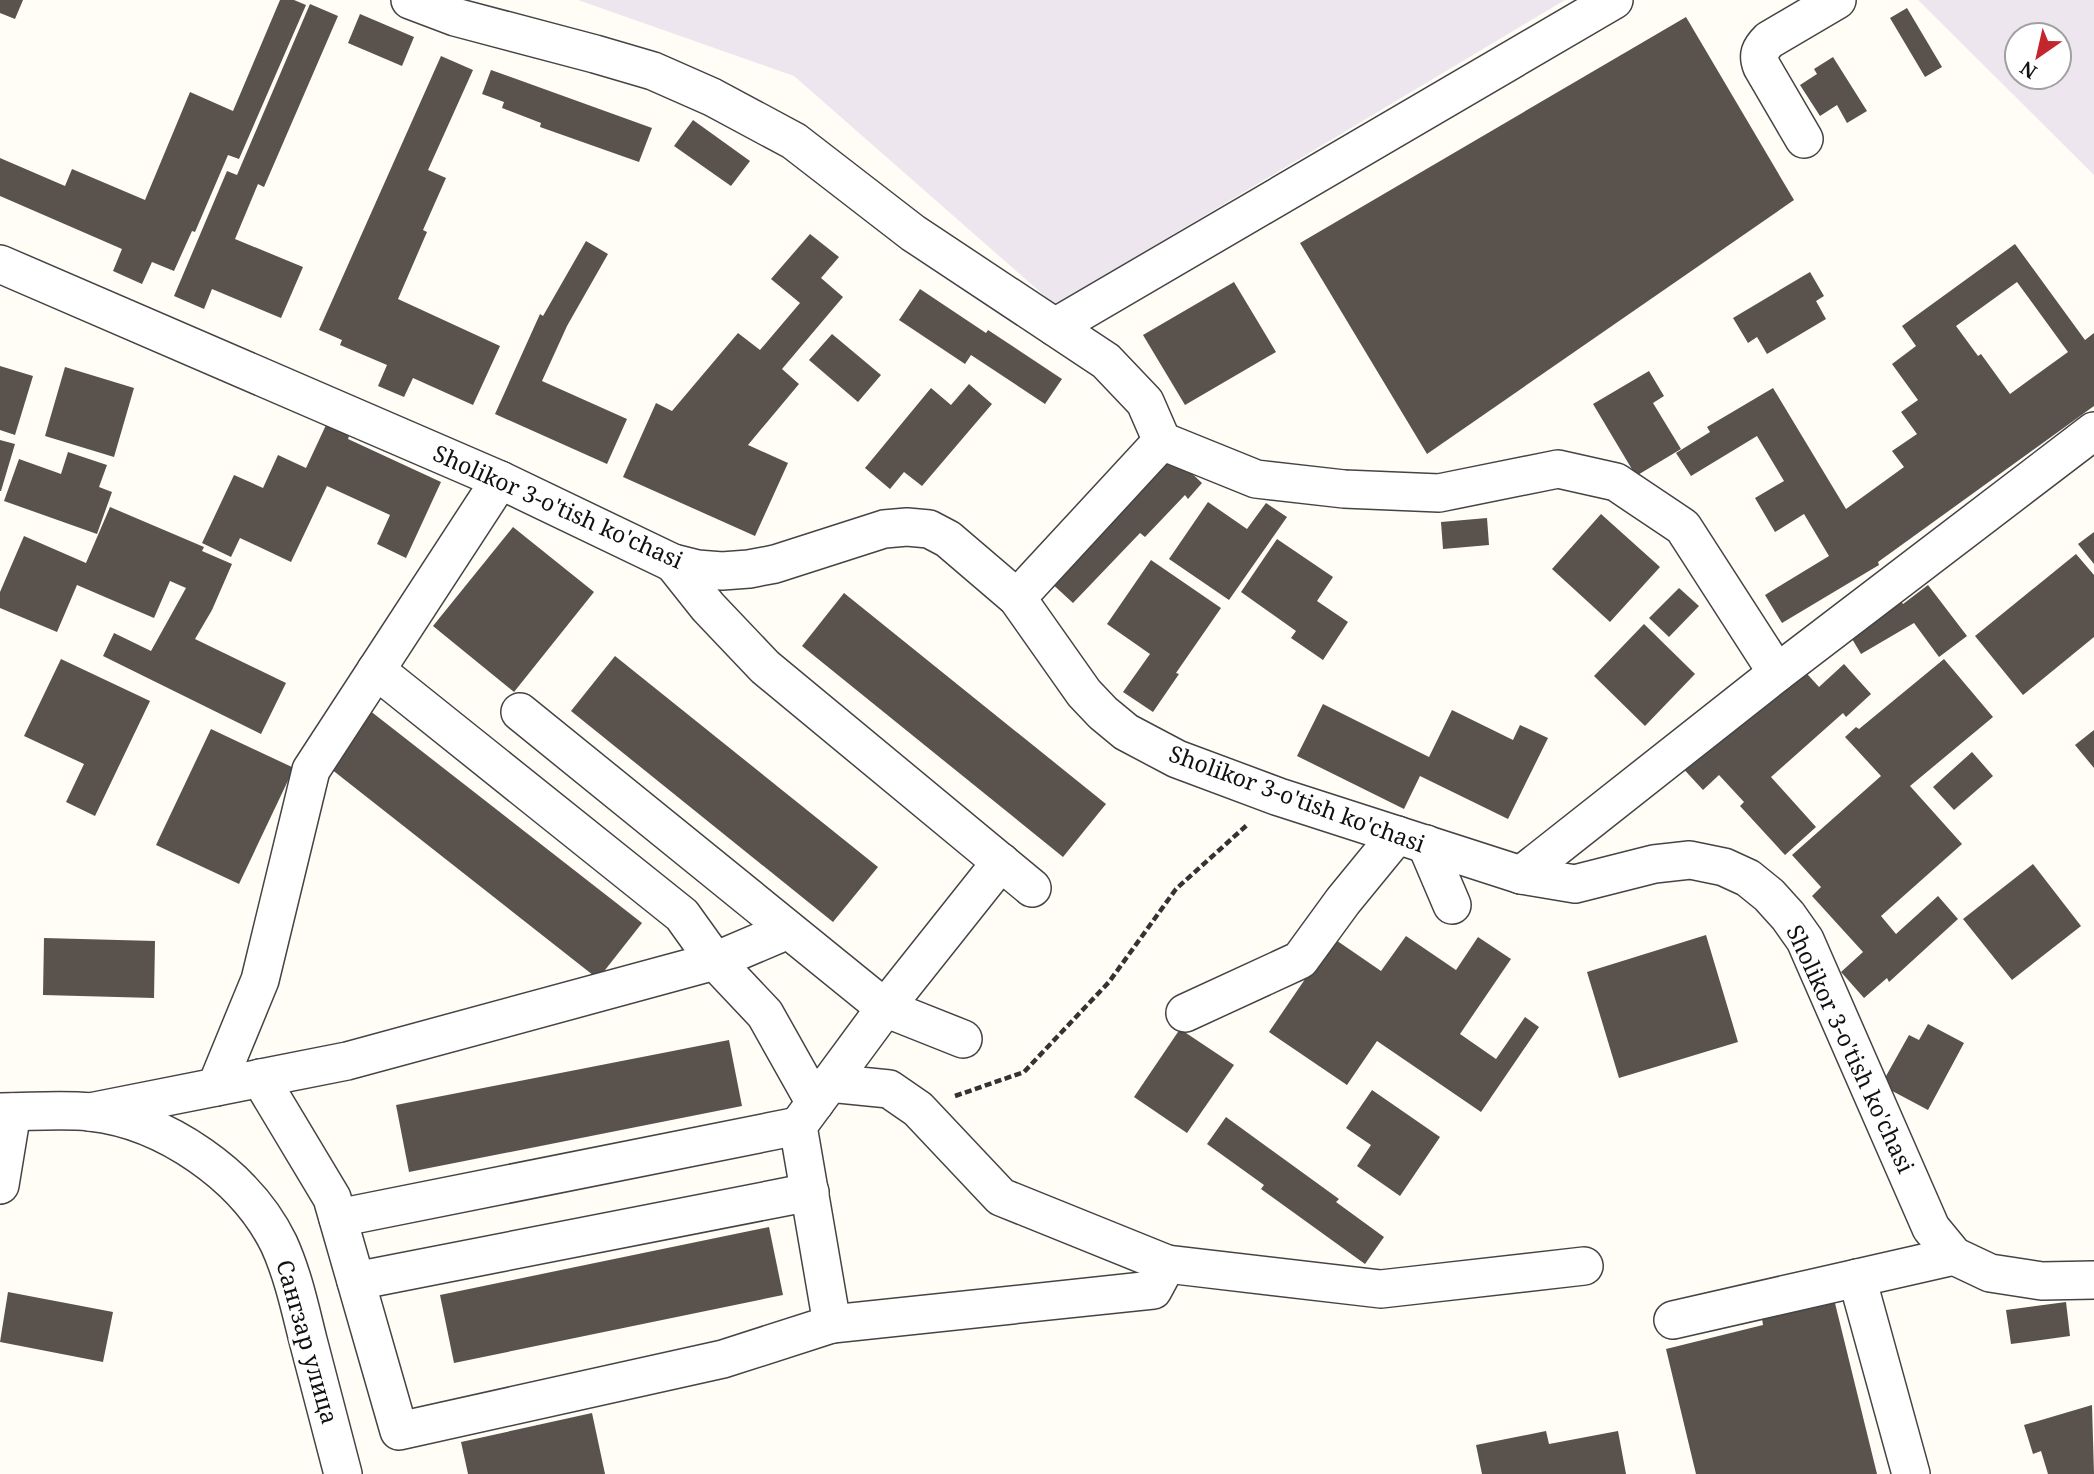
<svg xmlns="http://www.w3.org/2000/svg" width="2094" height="1474" font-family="'Noto Serif',serif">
  <rect width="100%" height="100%" fill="#fffdf5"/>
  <!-- industrial -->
  <g fill="#eee6ef" fill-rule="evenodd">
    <path d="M578 0H1565L1055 305 794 76Z"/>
    <path d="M1918 0H2094V175ZM2059 35V77H2017V35Z"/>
  </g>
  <!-- building -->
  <g fill="#5a524d" fill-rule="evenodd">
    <path d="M0 0H23L15 19 0 13Z"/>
    <path d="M280 0H294L306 5 239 159 228 155 195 232 192 231 174 271 152 262 142 284 113 271 122 249 0 196V158L65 186 72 169 145 200 190 92 233 111Z"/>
    <path d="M310 4 338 16 264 187 258 184 235 239 303 267 281 318 212 289 204 309 174 296 227 171 237 175Z"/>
    <path d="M1907 8 1942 67 1925 77 1890 18Z"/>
    <path d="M360 14 414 37 402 66 348 43Z"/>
    <path d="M1686 17 1794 200 1427 454 1300 243Z"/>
    <path d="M441 56 473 70 428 170 446 178 423 230 427 232 398 299 500 346 473 405 413 378 404 397 378 386 387 365 340 345 342 340 319 330Z"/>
    <path d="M1833 57 1867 111 1847 123 1837 105 1820 116 1800 85 1817 74 1814 69Z"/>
    <path d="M491 70 652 128 639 162 540 127 541 123 502 108 504 102 482 94Z"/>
    <path d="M693 120 750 161 731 186 674 146Z"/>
    <path d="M810 234 839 257 821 278 843 297 782 369 799 384 748 445 788 463 755 536 623 477 656 403 672 411 738 333 760 350 800 303 771 279Z"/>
    <path d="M586 241 608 254 567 326 542 381 627 419 607 464 495 414 540 314 543 316Z"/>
    <path d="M2015 244 2085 340 2094 333V406L1878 562 1879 565 1782 623 1765 595 1829 556 1804 514 1775 532 1755 498 1784 481 1757 436 1691 476 1676 453 1710 432 1707 427 1773 388 1846 509 1904 467 1892 451 1917 434 1901 412 1918 400 1892 364 1916 346 1902 326ZM2017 282 2068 352 2010 394 1981 354 1978 356 1956 326Z"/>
    <path d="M1810 272 1824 296 1816 301 1826 319 1767 354 1757 337 1748 343 1733 318Z"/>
    <path d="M1234 282 1276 352 1185 405 1143 335Z"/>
    <path d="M920 289 986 333 988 330 1062 379 1045 404 971 355 965 364 899 320Z"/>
    <path d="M832 334 881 375 858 402 809 360Z"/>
    <path d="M0 366 33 376 15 435 0 430Z"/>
    <path d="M65 367 134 388 114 457 45 436Z"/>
    <path d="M1649 371 1664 396 1653 403 1681 449 1636 476 1593 404Z"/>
    <path d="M969 384 992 404 922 486 904 472 890 489 865 468 931 388 951 405Z"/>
    <path d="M326 425 349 436 348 439 441 482 406 558 377 544 390 515 327 486 291 562 240 538 231 557 202 543 234 475 263 488 278 455 306 468Z"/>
    <path d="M0 440 15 444 1 491H0Z"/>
    <path d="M68 452 107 465 99 487 112 492 97 534 4 501 19 459 61 474Z"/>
    <path d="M1170 453 1202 483 1188 499 1185 495 1145 537 1140 533 1073 603 1048 580Z"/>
    <path d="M1208 502 1247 529 1266 503 1287 517 1229 600 1169 559Z"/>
    <path d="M110 507 204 547 202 551 232 564 212 610 195 639 286 683 261 734 103 656 114 633 151 651 186 588 170 581 154 618 77 585 57 632 0 608V592L24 536 86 563Z"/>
    <path d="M1601 514 1660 567 1610 622 1552 569Z"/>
    <path d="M1487 518 1489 545 1443 549 1441 522Z"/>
    <path d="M513 527 594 592 514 692 433 626Z"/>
    <path d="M2094 532V564L2078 544Z"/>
    <path d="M1277 539 1333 577 1317 601 1348 622 1323 660 1291 638 1296 631 1241 592Z"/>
    <path d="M2076 554 2094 575V637L2023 695 1975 636Z"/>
    <path d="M1151 560 1221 608 1176 673 1179 674 1153 712 1123 692 1150 654 1107 624Z"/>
    <path d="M1928 585 1967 636 1939 657 1914 623 1861 654 1848 632 1901 601 1903 604Z"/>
    <path d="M1679 588 1699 606 1669 637 1649 618Z"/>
    <path d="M844 593 1106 804 1063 857 802 646Z"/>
    <path d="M1644 624 1695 674 1645 726 1594 676Z"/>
    <path d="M615 656 878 867 833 922 571 711Z"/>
    <path d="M61 659 150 701 95 816 66 802 84 764 24 736Z"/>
    <path d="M1944 659 1993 717 1910 786 1962 844 1881 916 1896 934 1938 896 1958 919 1889 982 1887 978 1864 998 1841 972 1863 952 1812 896 1821 887 1792 855 1881 776 1845 737 1856 727 1859 729Z"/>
    <path d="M1844 664 1871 694 1846 717 1843 713 1771 777 1816 827 1785 855 1740 806 1744 802 1719 775 1703 790 1679 764 1799 665 1819 687Z"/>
    <path d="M1323 704 1429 757 1452 710 1513 740 1520 725 1548 738 1508 819 1420 776 1404 809 1297 756Z"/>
    <path d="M369 710 642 923 598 979 326 765Z"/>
    <path d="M211 729 294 768 239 884 156 845Z"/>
    <path d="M2094 730V768L2075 745Z"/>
    <path d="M1972 752 1993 776 1954 810 1933 787Z"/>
    <path d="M2033 864 2081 926 2012 980 1963 919Z"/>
    <path d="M1706 935 1738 1042 1619 1078 1587 972Z"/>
    <path d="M1406 936 1456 970 1478 937 1511 959 1460 1034 1496 1059 1525 1017 1539 1027 1481 1112 1377 1041 1347 1085 1269 1032 1333 938 1381 971Z"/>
    <path d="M44 938 155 941 154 998 43 995Z"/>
    <path d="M1928 1024 1964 1043 1928 1110 1881 1085 1909 1035 1919 1040Z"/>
    <path d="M1180 1029 1234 1065 1187 1133 1134 1097Z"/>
    <path d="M729 1040 742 1106 409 1172 396 1105Z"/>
    <path d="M1372 1090 1440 1137 1400 1196 1357 1166 1371 1145 1346 1128Z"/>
    <path d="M1226 1117 1339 1199 1336 1202 1384 1237 1365 1264 1261 1189 1264 1185 1207 1144Z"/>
    <path d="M769 1227 783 1295 454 1363 440 1295Z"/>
    <path d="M8 1292 113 1312 103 1362 0 1342Z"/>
    <path d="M1833 1295 1877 1474H1696L1666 1349 1763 1325 1761 1312Z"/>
    <path d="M2066 1302 2070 1336 2011 1344 2006 1310Z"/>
    <path d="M2092 1405 2094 1474H2048L2041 1451 2033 1454 2024 1425Z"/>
    <path d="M592 1413 605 1474H468L461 1442Z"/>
    <path d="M1546 1431 1549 1444 1618 1431 1626 1474H1482L1476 1445Z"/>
  </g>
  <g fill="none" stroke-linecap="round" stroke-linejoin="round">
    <defs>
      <g id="minor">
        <path d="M410 0 455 17 595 54 653 71 712 97 794 141 913 233 1106 361 1145 402 1162 441"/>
        <path d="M1804 139 1762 67C1757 55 1760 49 1769 40L1837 0"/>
        <path d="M0 264 500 480 673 563 697 569 722 571 749 569 775 564 884 529 907 527 929 529 948 539 1017 598 1084 693 1103 713 1126 732 1177 759 1279 797 1521 875 1575 884 1654 864 1690 860 1724 867 1748 878 1769 895 1788 916 1805 940 1931 1228 1954 1256 1990 1273 2042 1281 2094 1280"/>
        <path d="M1055 327 1614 0"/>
        <path d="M673 563 708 607 765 667 1032 888"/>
        <path d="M1017 598 1162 441 1256 479 1344 489 1439 493 1558 469 1616 482 1683 527 1777 673"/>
        <path d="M376 670 682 915 715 961 788 930"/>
        <path d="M520 712 885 1008 1001 862"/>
        <path d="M1426 844 1452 905"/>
        <path d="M1521 875 1777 673 2094 431"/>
        <path d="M1185 1013 1300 960 1343 901 1397 835"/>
        <path d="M260 1078 332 1198 399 1431 723 1359 832 1324 798 1126 885 1008 963 1039"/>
        <path d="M829 1083 889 1089 918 1109 1001 1197 1167 1264 1381 1289 1584 1266"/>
        <path d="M216 1087 260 980 311 770 500 480"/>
        <path d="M0 1112C30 1112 61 1109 90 1112 165 1120 246 1176 279 1244 293 1275 300 1308 308 1340 320 1385 331 1429 343 1474"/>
        <path d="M90 1112 347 1061 715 961 765 1014 815 1103"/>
        <path d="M0 1185 12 1112"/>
        <path d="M338 1218 798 1126"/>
        <path d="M1857 1278 1911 1474"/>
        <path d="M356 1281 810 1192"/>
        <path d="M1673 1320 1954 1256"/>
        <path d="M832 1324 1153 1290 1167 1264"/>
      </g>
    </defs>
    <!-- minor casing -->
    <use href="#minor" stroke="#444" stroke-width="40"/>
    <!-- path -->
    <path stroke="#333" stroke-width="4.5" stroke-dasharray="7 3.5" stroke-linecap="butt" d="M955 1096 1024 1072 1109 982 1176 889 1247 825"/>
    <!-- minor -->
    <use href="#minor" stroke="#fff" stroke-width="37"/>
  </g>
  <g text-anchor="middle" stroke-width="7" stroke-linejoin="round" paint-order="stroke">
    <!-- street labels -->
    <g font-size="23" fill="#111" stroke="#fff">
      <text transform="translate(558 507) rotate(24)" y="8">Sholikor 3-o'tish ko'chasi</text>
      <text transform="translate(1297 799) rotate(20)" y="8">Sholikor 3-o'tish ko'chasi</text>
      <text transform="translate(1850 1049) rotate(65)" y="8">Sholikor 3-o'tish ko'chasi</text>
      <text transform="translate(307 1342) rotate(74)" y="8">Сангзар улица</text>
    </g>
  </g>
  <!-- north arrow -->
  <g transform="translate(2038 56) rotate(214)"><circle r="33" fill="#ffffff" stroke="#a0a0a0" stroke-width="2"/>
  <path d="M0-5L12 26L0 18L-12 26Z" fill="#c4262e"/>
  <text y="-10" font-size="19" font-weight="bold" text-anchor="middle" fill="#111111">N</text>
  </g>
</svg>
